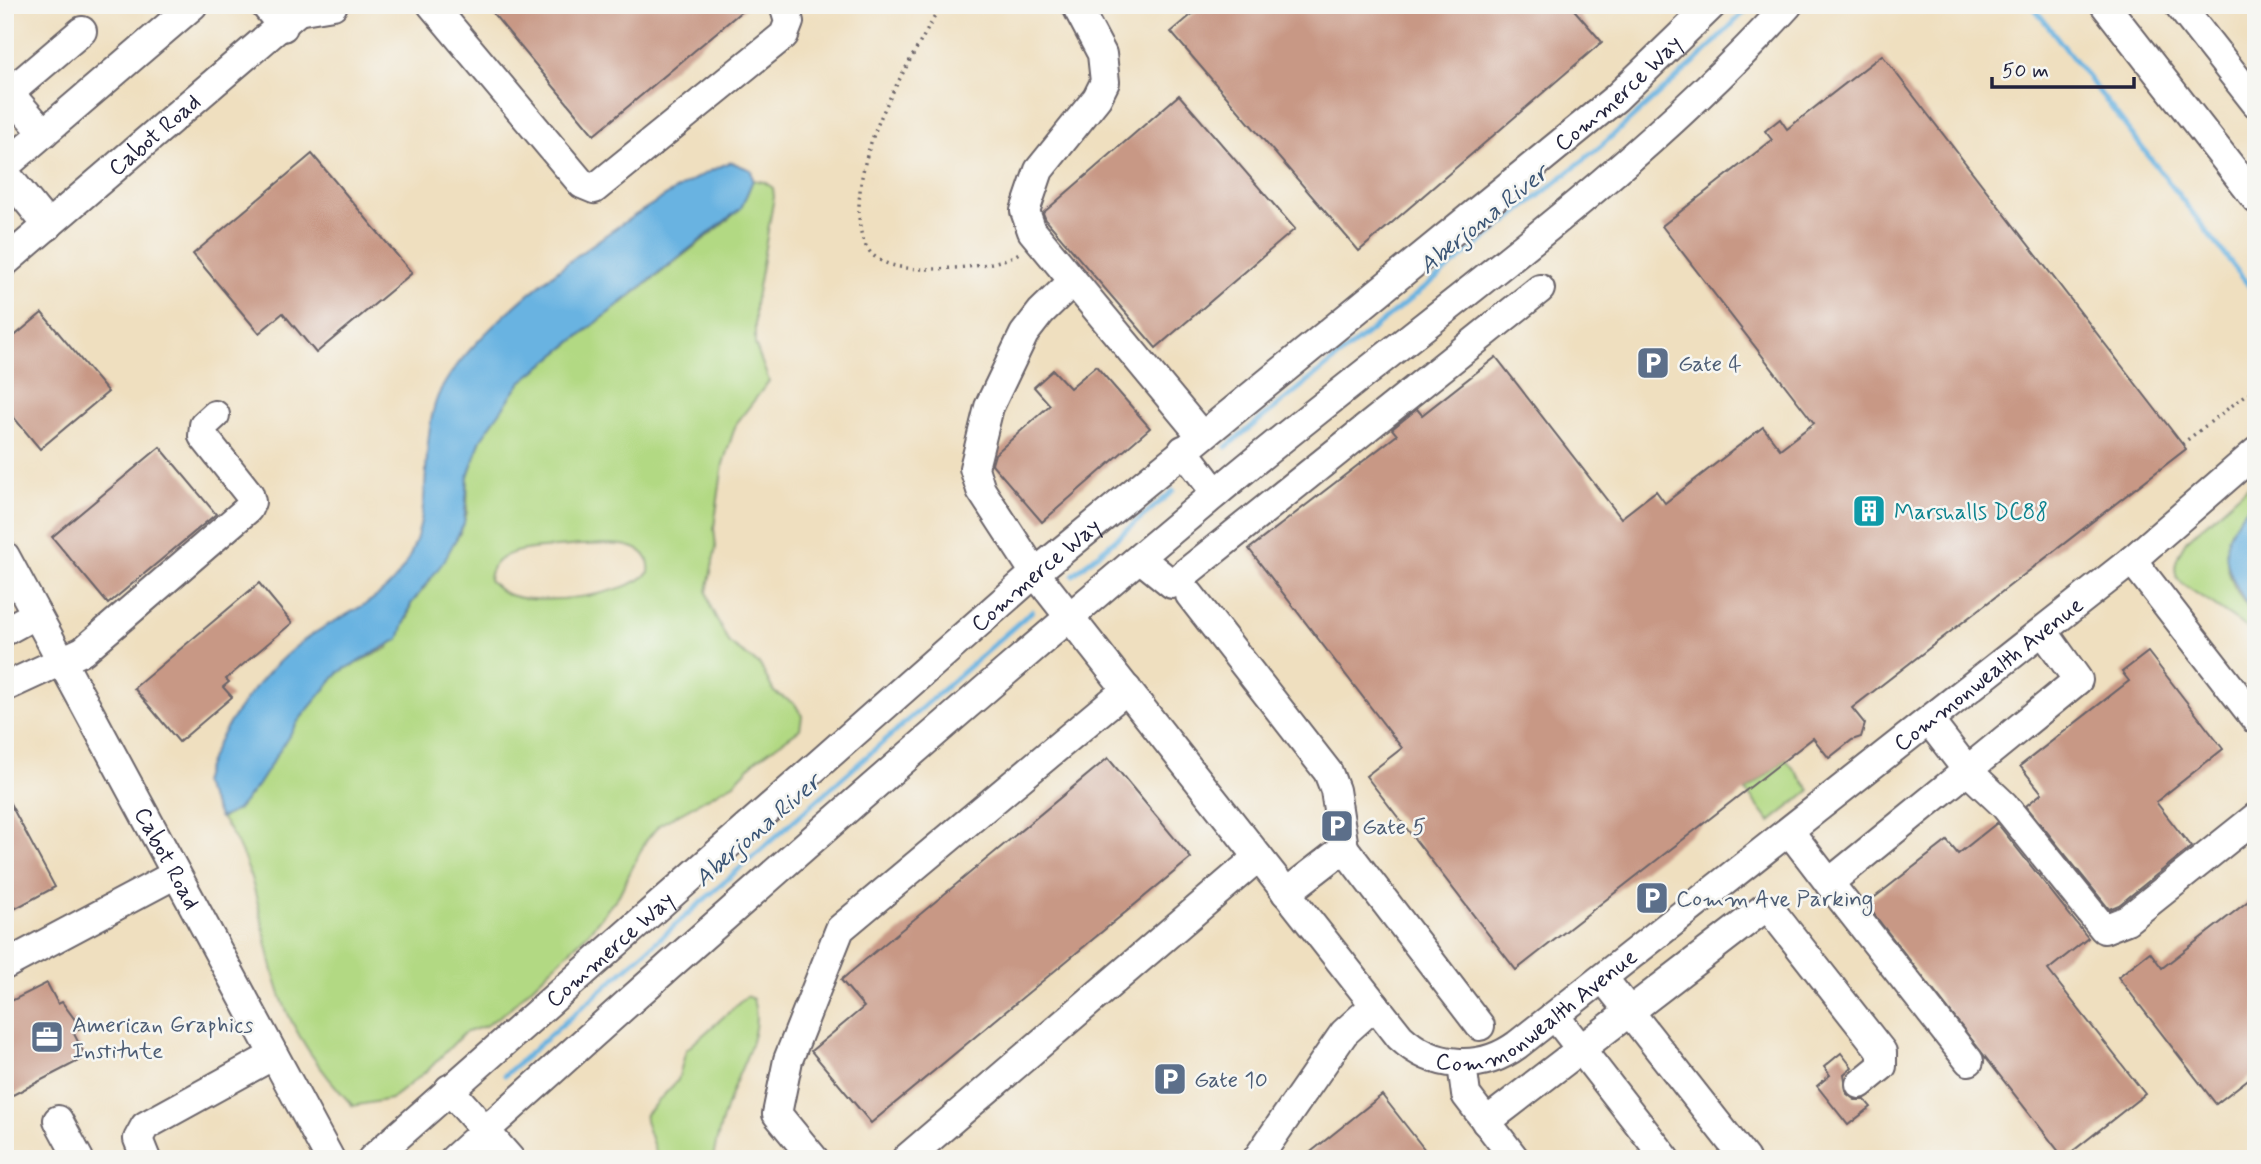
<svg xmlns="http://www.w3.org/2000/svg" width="2261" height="1164" font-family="Mynerve,sans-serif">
  <rect width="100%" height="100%" fill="#f6f6f2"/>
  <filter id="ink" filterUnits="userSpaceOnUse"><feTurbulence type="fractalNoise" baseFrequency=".0143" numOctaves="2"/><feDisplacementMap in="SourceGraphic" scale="14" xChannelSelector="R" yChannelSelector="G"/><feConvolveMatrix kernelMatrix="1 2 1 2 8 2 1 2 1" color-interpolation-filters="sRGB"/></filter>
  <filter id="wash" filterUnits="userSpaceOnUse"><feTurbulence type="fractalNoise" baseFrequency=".00686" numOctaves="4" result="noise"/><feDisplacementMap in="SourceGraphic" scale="28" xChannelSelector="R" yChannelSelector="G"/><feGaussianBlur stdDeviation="1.57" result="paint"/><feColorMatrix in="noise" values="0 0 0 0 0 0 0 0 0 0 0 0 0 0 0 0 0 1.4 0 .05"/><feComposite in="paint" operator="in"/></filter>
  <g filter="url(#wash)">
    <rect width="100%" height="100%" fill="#efdfbf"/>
    <!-- green -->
    <g fill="#b2d983" stroke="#6a7e5f" stroke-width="2" fill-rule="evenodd">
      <path d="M753 180 764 182 773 188 774 197 755 304V344L769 381 736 424 723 464 714 528 716 547 707 592 711 608 729 643 760 665 774 692 795 704 802 716 800 729 756 760 734 783 659 825 645 842 619 895 589 932 507 1011 485 1026 464 1033 429 1069 391 1099 353 1106C320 1071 288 1026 275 979 260 924 257 864 221 818L237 810 257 786 299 720 339 672 388 648 408 618 411 604 429 582 460 533 467 513 468 476 481 439 521 382 722 225 741 208ZM579 545C601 545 653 537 649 572 628 596 536 607 507 594 500 591 494 585 489 580 492 541 554 550 579 545Z"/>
      <path d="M2256 479V499C2226 527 2217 560 2239 595 2248 609 2256 618 2256 634L2184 585C2168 573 2177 556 2186 541Z"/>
      <path d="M1786 759 1810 790 1770 822 1746 791Z"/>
      <path d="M747 996 753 999C763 1030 745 1058 734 1086 725 1110 717 1134 713 1159H658L645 1121 646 1114 678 1080 686 1050Z"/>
    </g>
    <!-- water -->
    <g fill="#69b3e1" stroke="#466a8e" stroke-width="2">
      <path d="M731 162 751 170 753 180 741 208 521 382 481 439 468 476 464 524 444 561 411 604 399 639 339 672 299 720 257 786 237 810 220 818 202 783C215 731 266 666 310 636 340 615 374 606 397 577 437 524 418 462 435 404 457 330 659 189 731 162Z"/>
      <path d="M2256 499V621C2228 571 2206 546 2256 499Z"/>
    </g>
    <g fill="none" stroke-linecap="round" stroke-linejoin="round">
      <!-- stream -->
      <g stroke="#69b3e1" stroke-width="5">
        <path d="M2032 5 2256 295"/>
        <path d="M1226 447 1601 146 1699 58 1751 5"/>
        <path d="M1073 575 1173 491"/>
        <path d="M505 1075 1032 611"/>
      </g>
    </g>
    <g id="blocks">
      <!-- building -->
      <g fill="#c89885">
        <path d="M486 5H749L594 135Z"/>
        <path d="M1203 5H1570L1602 42 1359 251 1171 32Z"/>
        <path d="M1882 55 2186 449 1852 708 1865 724 1861 737 1852 740 1829 758 1813 738 1516 970 1366 776 1402 748 1249 549 1397 435 1392 429 1417 409 1422 415 1496 357 1621 518 1656 491 1665 503 1763 427 1780 449 1814 423 1662 226 1772 140 1765 131 1780 119 1787 129Z"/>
        <path d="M1179 95 1295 229 1156 348 1046 220 1043 213Z"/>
        <path d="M312 154 412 273 316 353 283 313 259 333 193 254Z"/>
        <path d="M42 313 108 392 40 449 5 407V344Z"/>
        <path d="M1096 366 1150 428 1042 522 992 464 995 454 1050 405 1034 387 1053 370 1070 388Z"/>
        <path d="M160 447 216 514 108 604 52 537Z"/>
        <path d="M259 583 292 623 226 679 229 682 223 687 232 697 179 742 134 688Z"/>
        <path d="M2148 652 2223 749 2156 802 2191 847 2119 905 2109 909 2026 806 2042 793 2020 766 2129 681 2122 672Z"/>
        <path d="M1108 758 1191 858 871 1123 811 1051 864 1007 841 980Z"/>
        <path d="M5 794 55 887 5 914Z"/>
        <path d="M1997 823 2088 938 2048 970 2145 1094 2064 1158 1866 904 1947 841 1958 854Z"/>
        <path d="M2256 895V1073L2216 1104 2118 977 2150 952 2162 968Z"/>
        <path d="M47 983 58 1004 62 1002 81 1028 73 1032 86 1057 5 1099V1004Z"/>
        <path d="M1841 1053 1852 1067 1844 1074 1847 1094 1855 1100H1865L1871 1107 1848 1125 1817 1086 1830 1075 1824 1067Z"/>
        <path d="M1382 1095 1432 1159H1302Z"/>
      </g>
    </g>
  </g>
  <g filter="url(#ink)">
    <use href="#blocks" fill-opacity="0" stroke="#6a6469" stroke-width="2"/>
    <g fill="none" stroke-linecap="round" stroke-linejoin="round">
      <defs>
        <g id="minor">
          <path d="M265 5 283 27"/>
          <path d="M432 5 582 184 594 189 784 35 789 22 784 5"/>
          <path d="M1076 5 1102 54 1105 82 1097 98 1039 170 1025 211 1032 231 1201 435"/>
          <path d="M2105 5 2256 199"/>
          <path d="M2179 5 2256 103"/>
          <path d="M303 10 333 5"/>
          <path d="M44 133 9 93 82 31"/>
          <path d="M5 166 193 5"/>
          <path d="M5 173 48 226"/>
          <path id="s1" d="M5 262 305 5"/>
          <path id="s2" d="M1073 281 1041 312 1024 334 989 407 974 468 981 490 1035 573 1400 1037C1433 1068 1480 1072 1517 1045L2132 560 2256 452"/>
          <path d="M1183 450 1216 493"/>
          <path id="s3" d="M5 556 330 1159"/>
          <path d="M1140 558 1172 584 1540 289"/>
          <path d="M2132 560 2256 720"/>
          <path d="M1190 595 1328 772 1335 790 1344 848"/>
          <path d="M5 631 36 614"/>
          <path d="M5 687 83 651 248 509 251 502 249 494 203 436 204 425 215 415"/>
          <path d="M1930 722 1967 770 2004 805 2104 929 2127 920 2256 817"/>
          <path d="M1790 832 1829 883 2078 680 2043 631"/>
          <path d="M1829 883 1969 1061"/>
          <path d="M1286 893 1344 848 1480 1026"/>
          <path d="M5 965 176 874"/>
          <path d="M1603 978 1745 1159"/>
          <path d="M1555 1016 1666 1159"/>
          <path d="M1462 1064 1466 1095 1515 1159"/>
          <path d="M449 1089 510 1159"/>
          <path d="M58 1120 79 1159"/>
          <path d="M1486 1122 1763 909 1773 913 1882 1052V1066L1860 1084"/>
          <path d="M146 1159 138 1139 145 1126 272 1056"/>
          <path id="s4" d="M372 1159 1035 573 1616 98 1712 5"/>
          <path d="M454 1159C704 933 957 710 1215 494 1407 332 1619 191 1788 5"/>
          <path d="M814 1159 777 1114 788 1060 840 929 1127 689"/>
          <path d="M906 1159 1258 857"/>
          <path d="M1257 1159 1344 1033 1375 1005"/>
        </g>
      </defs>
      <!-- minor casing -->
      <use href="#minor" stroke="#6a6469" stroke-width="32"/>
      <!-- path -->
      <g stroke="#6a6469" stroke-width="3.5" stroke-dasharray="2 5" stroke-linecap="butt">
        <path d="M941 5C907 69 861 132 859 206 858 253 875 268 923 269 949 269 1001 267 1022 251"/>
        <path d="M2182 444 2256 387"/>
      </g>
      <!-- minor -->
      <use href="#minor" stroke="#fff" stroke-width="28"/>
    </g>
  </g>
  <!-- icons -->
  <defs>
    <symbol id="parking-square" viewBox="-11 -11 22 22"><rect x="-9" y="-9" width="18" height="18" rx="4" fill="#5c6f8a" stroke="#f6f6f2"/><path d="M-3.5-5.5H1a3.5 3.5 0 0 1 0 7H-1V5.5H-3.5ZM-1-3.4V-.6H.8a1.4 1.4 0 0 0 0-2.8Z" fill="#fff"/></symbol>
    <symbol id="building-square" viewBox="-11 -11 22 22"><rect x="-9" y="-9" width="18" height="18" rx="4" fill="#0f9aa8" stroke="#f6f6f2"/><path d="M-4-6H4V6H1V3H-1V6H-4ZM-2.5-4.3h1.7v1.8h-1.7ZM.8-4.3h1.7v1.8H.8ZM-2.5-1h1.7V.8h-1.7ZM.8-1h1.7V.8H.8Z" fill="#fff"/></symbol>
    <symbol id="office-square" viewBox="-11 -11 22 22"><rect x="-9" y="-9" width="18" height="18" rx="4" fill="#5c6f8a" stroke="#f6f6f2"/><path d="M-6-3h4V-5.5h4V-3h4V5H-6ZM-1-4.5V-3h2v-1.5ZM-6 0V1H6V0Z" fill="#fff"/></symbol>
  </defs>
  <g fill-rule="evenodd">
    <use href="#parking-square" x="1634" y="344" width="38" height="38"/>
    <use href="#building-square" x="1850" y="492" width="38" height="38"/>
    <use href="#parking-square" x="1318" y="807" width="38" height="38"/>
    <use href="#parking-square" x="1633" y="879" width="38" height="38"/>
    <use href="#office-square" x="28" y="1018" width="38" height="38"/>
    <use href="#parking-square" x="1151" y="1060" width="38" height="38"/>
  </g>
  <g text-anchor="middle" stroke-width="5" stroke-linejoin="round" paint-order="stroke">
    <!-- street labels -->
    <g font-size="23" fill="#22223b" stroke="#f6f6f2">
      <text dy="8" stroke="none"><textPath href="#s4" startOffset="1640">Commerce Way</textPath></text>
      <text dy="8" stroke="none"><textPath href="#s1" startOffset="196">Cabot Road</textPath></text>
      <text dy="8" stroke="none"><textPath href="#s4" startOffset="884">Commerce Way</textPath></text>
      <text dy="8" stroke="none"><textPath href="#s2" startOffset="1656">Commonwealth Avenue</textPath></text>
      <text dy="8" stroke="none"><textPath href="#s3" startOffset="343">Cabot Road</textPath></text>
      <text dy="8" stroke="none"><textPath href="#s4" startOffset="317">Commerce Way</textPath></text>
      <text dy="8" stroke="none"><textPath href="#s2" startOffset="1088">Commonwealth Avenue</textPath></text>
    </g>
    <!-- service labels -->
    <g font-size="23" fill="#4e5e75" stroke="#f6f6f2" text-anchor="start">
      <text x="1678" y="371">Gate 4</text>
      <text x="1362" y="834">Gate 5</text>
      <text x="1676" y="906">Comm Ave Parking</text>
      <text x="72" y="1032">American Graphics<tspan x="72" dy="26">Institute</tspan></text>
      <text x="1194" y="1087">Gate 10</text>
    </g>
    <!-- culture labels -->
    <g font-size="23" fill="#0d838f" stroke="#f6f6f2" text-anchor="start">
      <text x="1894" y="519">Marshalls DC88</text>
    </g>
    <!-- water labels -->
    <g font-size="24" font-style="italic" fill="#3b5575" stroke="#f6f6f2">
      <text transform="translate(1483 219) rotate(-39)" y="8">Aberjona River</text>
      <text transform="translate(757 830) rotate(-41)" y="8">Aberjona River</text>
    </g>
  </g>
  <!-- margin -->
  <rect width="2261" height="1164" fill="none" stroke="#f6f6f2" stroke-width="28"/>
  <!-- scale -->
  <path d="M1992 77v10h142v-10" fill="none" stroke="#22223b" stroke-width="3.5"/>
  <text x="2002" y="77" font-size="21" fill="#22223b" stroke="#f6f6f2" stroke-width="5" paint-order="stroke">50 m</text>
</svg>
